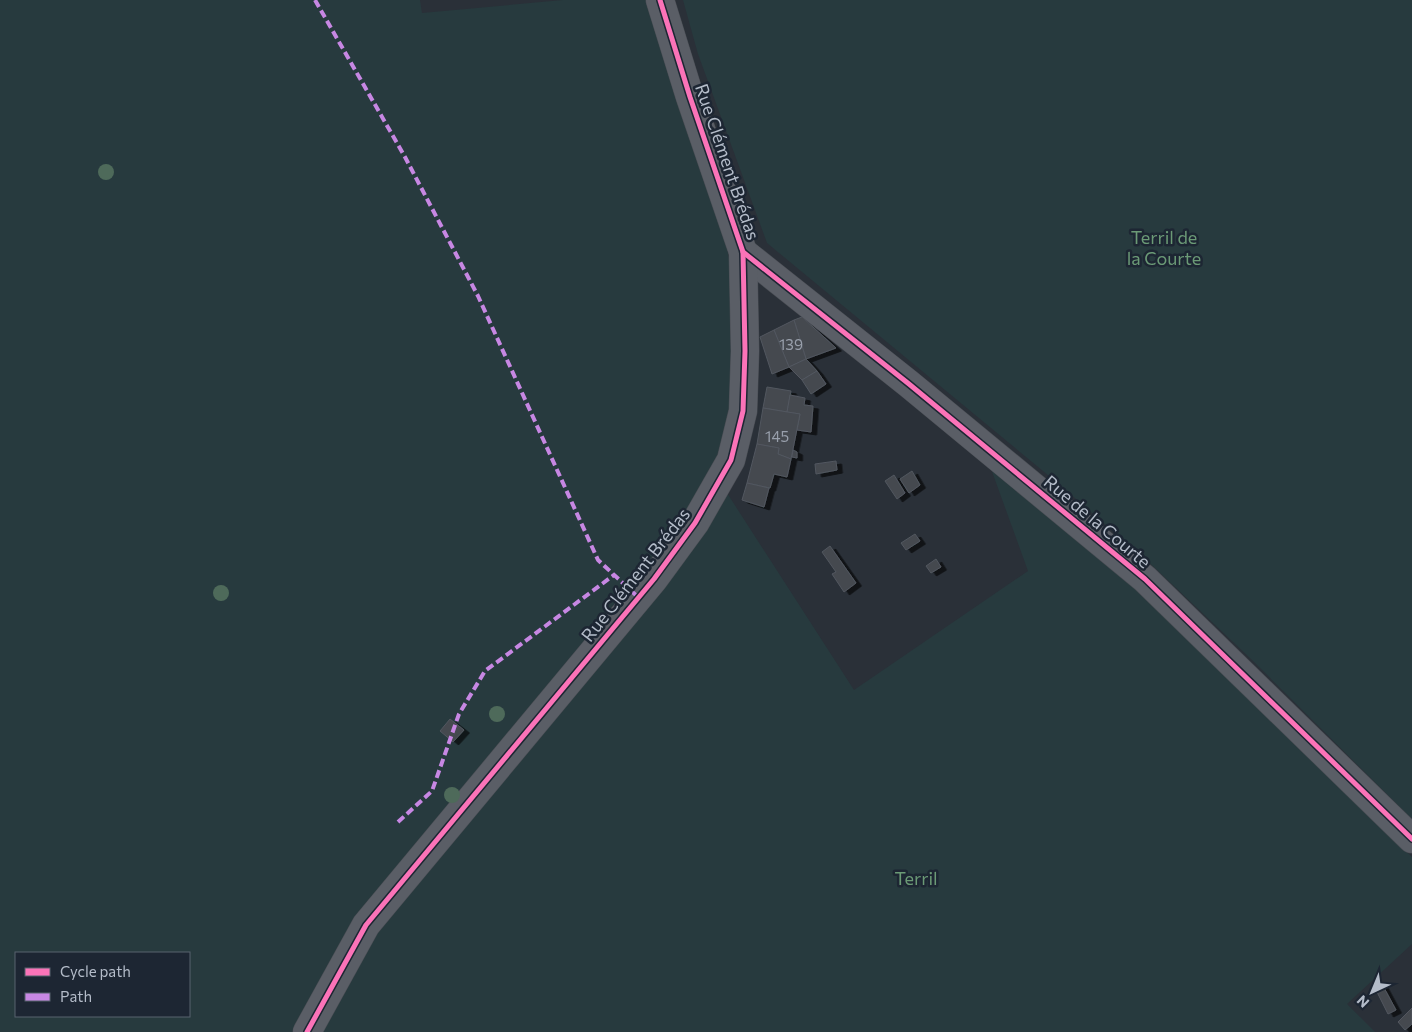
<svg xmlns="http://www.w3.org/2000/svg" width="1412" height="1032" font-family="Commissioner,sans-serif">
  <defs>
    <filter id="shadow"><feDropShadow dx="5.5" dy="3" stdDeviation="0" flood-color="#0009"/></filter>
  </defs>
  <rect width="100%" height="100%" fill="#2a3038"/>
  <!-- green -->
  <g fill="#273a3e" fill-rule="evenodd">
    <path d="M0 0H420L422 13 563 0H651L725 237 730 264 734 336 730 417 725 447 691 514 297 1032H0ZM16 953H189V1016H16Z"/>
    <path d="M683 0H1412V819L1251 659 1155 568 1060 485 767 243 698 54Z"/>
    <path d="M990 466 1148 599 1412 857V944L1347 1004 1375 1032H319L365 948 727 493 854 690 1028 571Z"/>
  </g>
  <!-- building -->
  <g fill="#444950" stroke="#52575f" filter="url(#shadow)">
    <path d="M802 317 836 348 806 359 794 320Z"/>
    <path d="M794 320 806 359 789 367 774 330Z"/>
    <path d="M774 330 789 367 772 374 760 337Z"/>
    <path d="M806 359 817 371 802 380 789 367Z"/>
    <path d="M817 371 826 384 811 394 802 380Z"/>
    <path d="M767 387 791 391 787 412 763 408Z"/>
    <path d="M790 395 805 398 804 405 813 406 811 432 797 430 800 414 787 412Z"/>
    <path d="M763 408 800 414 791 459 778 454 779 448 757 444Z"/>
    <path d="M757 444 779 448 778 454 791 459 787 477 774 474 770 488 747 483Z"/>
    <path d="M793 450 797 452V458L792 457Z"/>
    <path d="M836 461 837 470 816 474 815 464Z"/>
    <path d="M912 471 920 485 909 493 900 479Z"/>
    <path d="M894 475 905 493 897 499 885 481Z"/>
    <path d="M747 483 769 488 764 507 742 500Z"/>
    <path d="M915 534 920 541 906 550 901 543Z"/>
    <path d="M830 546 856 583 844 592 832 574 836 572 822 552Z"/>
    <path d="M936 559 941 567 931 573 926 566Z"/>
    <path d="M450 719 464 730 453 742 440 731Z"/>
    <path d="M1382 984 1396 1010 1388 1014 1375 988Z"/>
    <path d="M1412 1008V1024L1405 1030 1398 1022Z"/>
  </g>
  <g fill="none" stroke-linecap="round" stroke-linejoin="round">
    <defs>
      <g id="street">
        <path d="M743 252 909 384 1145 579 1412 839"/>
        <path d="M307 1032 366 925 654 579 695 523 731 460 743 411 745 351 743 252 690 97 660 0"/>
      </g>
    </defs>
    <!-- street casing -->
    <use href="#street" stroke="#484c53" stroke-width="29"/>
    <!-- street -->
    <use href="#street" stroke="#5a5e66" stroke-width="28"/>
    <!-- quiet -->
    <g stroke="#c787e3" stroke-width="4" stroke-dasharray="8 4" stroke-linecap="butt">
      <path d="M315 0 405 157 478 296 598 560 639 598"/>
      <path d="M398 822 432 791 459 714 485 671 614 575"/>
    </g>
    <defs>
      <g id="cycleway">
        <path d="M743 252 909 384 1145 579 1412 839"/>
        <path d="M307 1032 366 925 654 579 695 523 731 460 743 411 745 351 743 252 690 97 660 0"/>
      </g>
    </defs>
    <!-- cycleway casing -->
    <use href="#cycleway" stroke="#1d2633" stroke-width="8"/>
    <!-- cycleway -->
    <use href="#cycleway" stroke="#fb73b8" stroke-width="5"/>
  </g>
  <!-- trees -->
  <g fill="#4e6a5a">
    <circle cx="106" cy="172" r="8"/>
    <circle cx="221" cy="593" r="8"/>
    <circle cx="497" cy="714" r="8"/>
    <circle cx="452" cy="795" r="8"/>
  </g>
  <g text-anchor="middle" stroke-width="5" stroke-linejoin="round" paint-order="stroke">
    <!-- number labels -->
    <g font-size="15" fill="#989fab">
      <text x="791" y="350">139</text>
      <text x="777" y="442">145</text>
    </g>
    <!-- street labels -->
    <g font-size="18" fill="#b4bcc9" stroke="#1d2633">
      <text transform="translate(727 162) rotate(71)" y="6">Rue Clément Brédas</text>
      <text transform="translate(1097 522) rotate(40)" y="6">Rue de la Courte</text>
      <text transform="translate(636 575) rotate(-52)" y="6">Rue Clément Brédas</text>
    </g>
    <!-- park labels -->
    <g font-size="18" fill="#6b9a76" stroke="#1d2633">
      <text x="1164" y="244">Terril de<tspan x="1164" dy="21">la Courte</tspan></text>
      <text x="916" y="885">Terril</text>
    </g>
  </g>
  <!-- legend -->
  <rect x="15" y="952" width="175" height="65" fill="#1d2633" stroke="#59626f"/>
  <rect x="25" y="968" width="25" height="8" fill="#fb73b8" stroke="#59626f"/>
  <text x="60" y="977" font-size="15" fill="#b4bcc9">Cycle path</text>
  <rect x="25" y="993" width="25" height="8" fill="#c787e3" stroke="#59626f"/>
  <text x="60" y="1002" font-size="15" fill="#b4bcc9">Path</text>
  <!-- north arrow -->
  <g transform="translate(1372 992) rotate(224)" stroke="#1d2633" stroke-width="4" paint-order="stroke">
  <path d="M0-4L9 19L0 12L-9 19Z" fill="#b4bcc9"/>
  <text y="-8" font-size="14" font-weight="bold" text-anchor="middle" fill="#b4bcc9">N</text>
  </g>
</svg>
